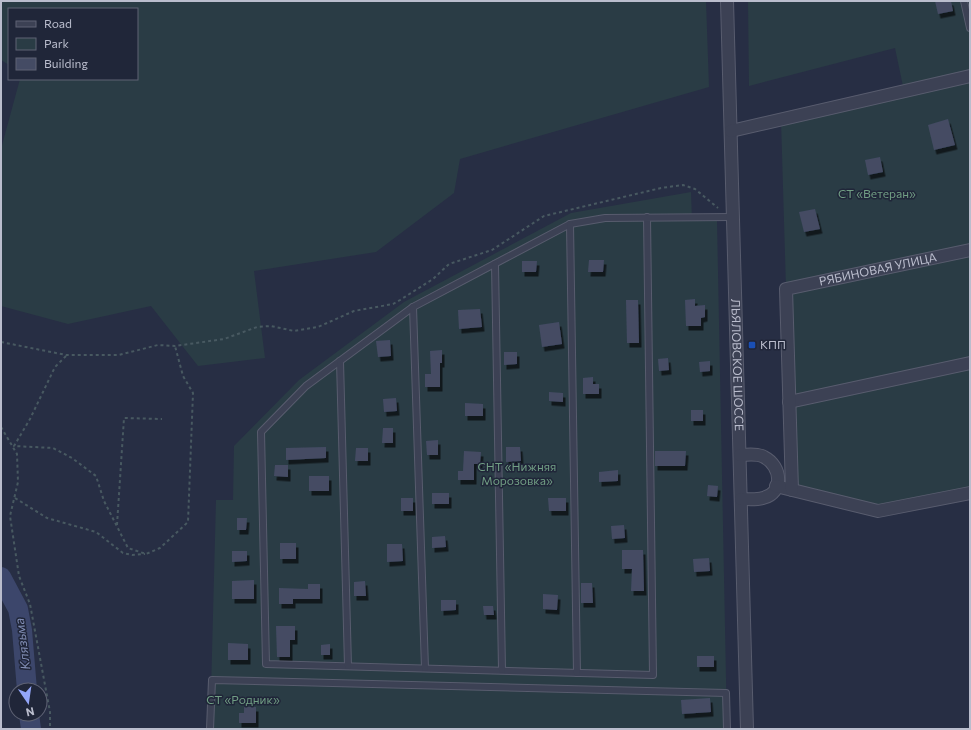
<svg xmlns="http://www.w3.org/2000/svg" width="971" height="730" font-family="Commissioner,sans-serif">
  <defs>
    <filter id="shadow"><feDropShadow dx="2.5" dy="4.5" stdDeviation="0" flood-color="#0009"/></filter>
  </defs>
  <rect width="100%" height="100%" fill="#272e44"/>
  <!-- green -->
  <g fill="#2a3c45">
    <path d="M1 1H706L709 87 460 159 454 193 376 252 254 271 265 358 198 366 151 306 68 324 1 306V149L20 79H137V9H9V65L1 60Z"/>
    <path d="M748 1H970V493L878 511 792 490 781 120 904 91 895 48 749 86Z"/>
    <path d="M691 192 692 221H717L727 729H210L216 500H233L234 446 299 380 404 302 571 213Z"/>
  </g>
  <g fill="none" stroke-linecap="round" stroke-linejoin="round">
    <!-- river -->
    <g stroke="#3c466b" stroke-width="20">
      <path d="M1 577 18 609 22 630 27 690"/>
      <path d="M29 714 31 729"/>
    </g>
  </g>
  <!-- building -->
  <g fill="#444b64" filter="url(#shadow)">
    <path d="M935 1H951L953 11 938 14Z"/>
    <path d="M948 119 955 145 934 150 928 125Z"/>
    <path d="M880 157 883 172 868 175 865 160Z"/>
    <path d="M815 209 820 229 804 232 799 212Z"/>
    <path d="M589 260H604L603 272H588Z"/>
    <path d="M522 261H537L536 272H522Z"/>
    <path d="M695 299V306L705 305V317L701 318V326H686L685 300Z"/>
    <path d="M626 300H638L639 343H627Z"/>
    <path d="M480 309 482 327 459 329 458 310Z"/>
    <path d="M559 322 562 344 542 347 539 325Z"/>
    <path d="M390 340 391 356 378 357 376 341Z"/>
    <path d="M442 350V363H440V387H425V374H431L430 351Z"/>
    <path d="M504 352H517V364L504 365Z"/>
    <path d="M668 358 669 370 659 371 658 359Z"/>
    <path d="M710 361V371L700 372 699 362Z"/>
    <path d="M593 377V384H599V394H583V378Z"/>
    <path d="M549 392 563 393V402L549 401Z"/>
    <path d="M396 398 397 411 384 412 383 399Z"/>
    <path d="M465 403 483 404V416H465Z"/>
    <rect x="691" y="410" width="12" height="11"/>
    <path d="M383 428H393V443H382Z"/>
    <path d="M438 440V455H427L426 441Z"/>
    <path d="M326 447V458L286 460V448Z"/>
    <path d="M506 447H520L521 461 506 462Z"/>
    <path d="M356 448H368V461H355Z"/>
    <path d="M464 451 481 452 480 464H474V480H458V471H463Z"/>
    <path d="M655 451H686L685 466H655Z"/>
    <path d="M275 465H288V477L274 476Z"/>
    <path d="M618 470V481L599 482V472Z"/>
    <rect x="309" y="476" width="20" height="15"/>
    <path d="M708 485 718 486 717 497 707 496Z"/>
    <rect x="432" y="493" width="17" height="11"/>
    <rect x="401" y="498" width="12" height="13"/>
    <path d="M548 498H566V511H549Z"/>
    <path d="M237 518H247L246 530H237Z"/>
    <path d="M624 525 625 538 612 539 611 526Z"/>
    <path d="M445 536 446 547 432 548V537Z"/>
    <rect x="280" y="543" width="16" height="16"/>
    <path d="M387 544H402L403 561 387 562Z"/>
    <path d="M622 550H643L644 591H631L632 569H622Z"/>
    <path d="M232 551H247V561L232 562Z"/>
    <path d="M709 558 710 571 694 572 693 559Z"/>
    <path d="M254 580V599H232V581Z"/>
    <path d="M365 581 366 596H354V582Z"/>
    <path d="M581 583H592L593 603H581Z"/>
    <path d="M308 584H320V599H293V604H279V588L308 589Z"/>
    <path d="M543 594 558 595 557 610 543 609Z"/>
    <path d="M441 600H456V610L441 611Z"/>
    <path d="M483 606H493L494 615H484Z"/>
    <path d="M276 626H295V640H290V657H277Z"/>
    <path d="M228 643 248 644V660H228Z"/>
    <path d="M330 644V655H321V645Z"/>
    <rect x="697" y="656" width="17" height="11"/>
    <path d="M710 698 711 712 682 714 681 700Z"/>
    <path d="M244 707H256V723H239V713H244Z"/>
  </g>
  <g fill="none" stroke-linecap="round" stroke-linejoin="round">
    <defs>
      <g id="lane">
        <path d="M964 1 970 28"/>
        <path d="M647 217 653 675 266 664 261 432 306 386 413 307 570 224 605 218 733 217"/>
        <path d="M570 224 577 673"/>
        <path d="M495 264 502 670"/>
        <path d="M413 307 425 668"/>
        <path d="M340 361 348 666"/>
        <path d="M210 729 212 680 726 693 727 729"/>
      </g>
      <g id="street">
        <path id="s1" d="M727 1 747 729"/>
        <path d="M731 131 970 76"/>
        <path d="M789 402 970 363"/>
        <path d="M740 455C748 455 757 453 764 457 782 466 784 493 763 498 756 500 748 499 741 499"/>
        <path d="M776 486 878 511 970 493"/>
        <path id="s2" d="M792 490 786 289 970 250"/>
      </g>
    </defs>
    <!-- lane casing -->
    <use href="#lane" stroke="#585c6e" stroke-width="8"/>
    <!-- street casing -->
    <use href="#street" stroke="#585c6e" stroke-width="14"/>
    <!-- path -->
    <g stroke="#485961" stroke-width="2" stroke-dasharray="3 3" stroke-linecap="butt">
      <path d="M1 342 66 355H119L158 345 175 346 224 339 257 327 271 326 294 331 318 327 354 311 393 304 400 300 433 279 449 264 492 250 544 216 661 188 683 185 695 189 718 208"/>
      <path d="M66 356 55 367 30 419 14 446 53 448 72 458 96 476 104 501 128 548 146 554 160 548 188 522 193 393 183 376 175 346"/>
      <path d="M1 427 17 454 18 482 10 516 19 576 30 604 50 712V729"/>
      <path d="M15 498 47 518 96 532 123 553 132 555 145 554"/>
      <path d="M117 525 124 418 162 419"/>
      <path d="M1 728V729"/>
    </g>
    <!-- lane -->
    <use href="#lane" stroke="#3c4154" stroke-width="6"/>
    <!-- street -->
    <use href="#street" stroke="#3c4154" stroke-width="12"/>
  </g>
  <!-- markers -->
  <rect fill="#1a4fb4" stroke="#202639" stroke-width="1.5" x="748" y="341" width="8" height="8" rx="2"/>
  <g text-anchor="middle" stroke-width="3" stroke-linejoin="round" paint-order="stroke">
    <!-- park labels -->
    <g font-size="12" fill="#719e84" stroke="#202639">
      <text x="877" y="198">СТ «Ветеран»</text>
      <text x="517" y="471">СНТ «Нижняя<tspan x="517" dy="14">Морозовка»</tspan></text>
      <text x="243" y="704">СТ «Родник»</text>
    </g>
    <!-- street labels -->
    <g font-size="12" fill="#babdcd" stroke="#202639">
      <text dy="4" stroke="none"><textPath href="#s2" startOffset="295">РЯБИНОВАЯ УЛИЦА</textPath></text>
      <text dy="4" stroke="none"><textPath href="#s1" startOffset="364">ЛЬЯЛОВСКОЕ ШОССЕ</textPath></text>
    </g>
    <!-- poi labels -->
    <g font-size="12" fill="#babdcd" stroke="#202639" text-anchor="start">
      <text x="760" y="349">КПП</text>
    </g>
    <!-- water labels -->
    <g font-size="13" font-style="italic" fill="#818db4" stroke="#202639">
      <text transform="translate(22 644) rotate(-97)" y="5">Клязьма</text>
    </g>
  </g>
  <!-- border -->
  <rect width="971" height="730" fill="none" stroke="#babdcd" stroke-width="4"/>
  <!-- legend -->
  <rect x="8" y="8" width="130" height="72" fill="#202639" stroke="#5e6274"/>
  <rect x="16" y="21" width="20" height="6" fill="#3c4154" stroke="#5e6274"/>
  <text x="44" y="28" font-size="12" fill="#babdcd">Road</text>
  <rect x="16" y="38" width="20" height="12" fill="#2a3c45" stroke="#5e6274"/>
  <text x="44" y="48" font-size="12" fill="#babdcd">Park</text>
  <rect x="16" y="58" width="20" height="12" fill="#444b64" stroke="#5e6274"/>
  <text x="44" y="68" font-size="12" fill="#babdcd">Building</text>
  <!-- north arrow -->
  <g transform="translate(28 702) rotate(167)"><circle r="19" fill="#202639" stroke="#5e6274"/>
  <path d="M0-3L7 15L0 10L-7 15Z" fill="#93a6f9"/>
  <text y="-6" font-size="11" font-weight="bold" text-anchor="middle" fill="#babdcd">N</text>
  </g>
</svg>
